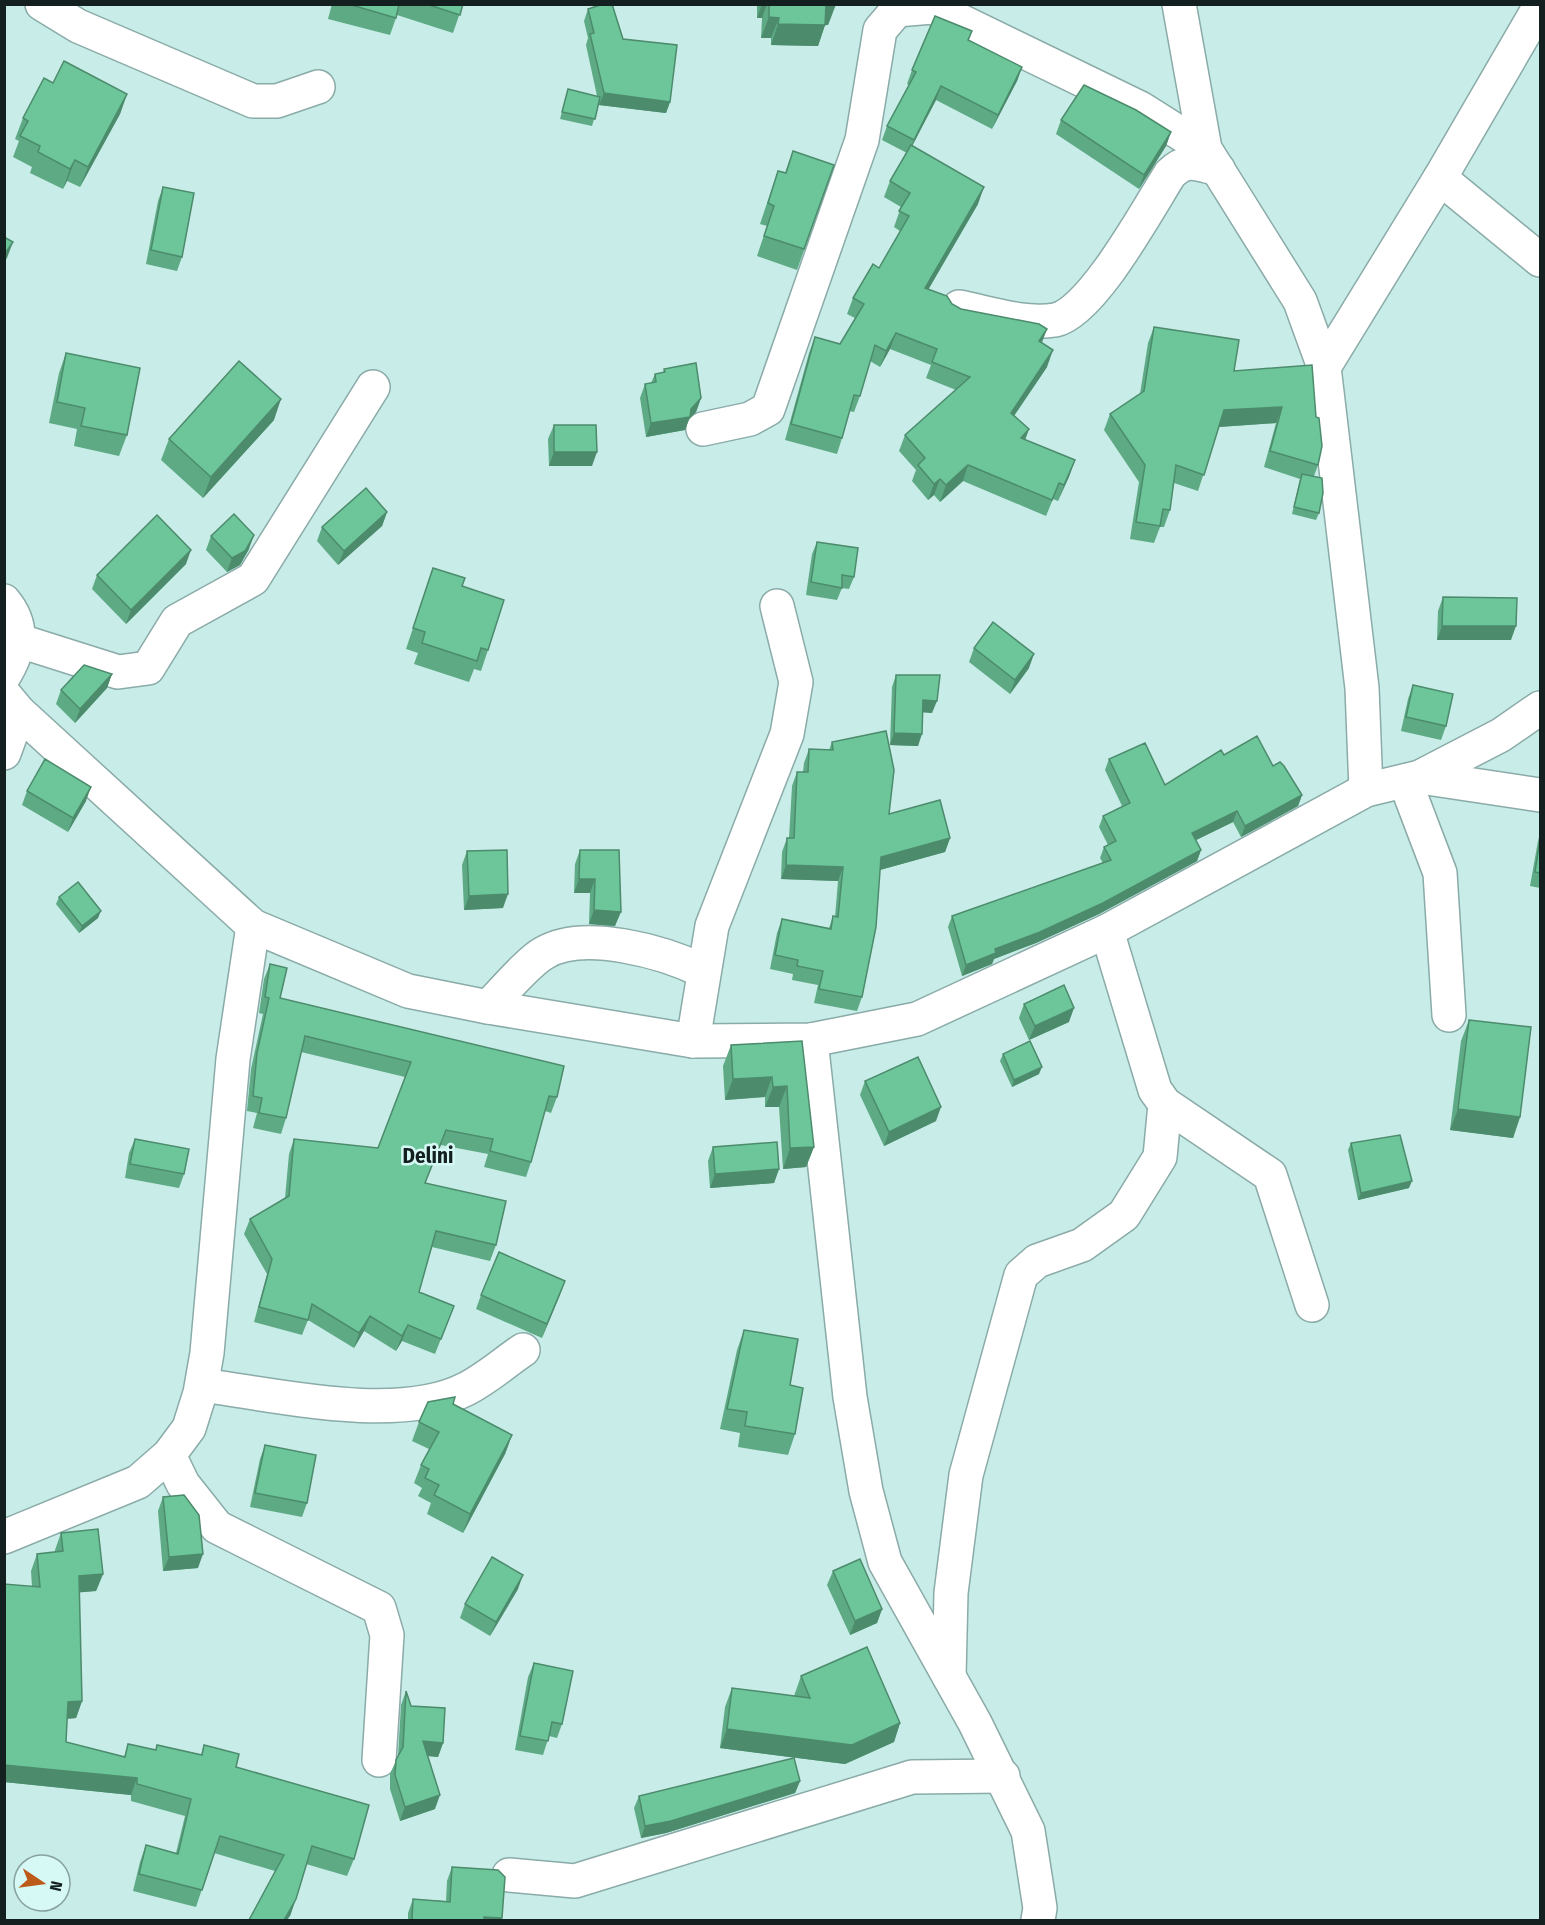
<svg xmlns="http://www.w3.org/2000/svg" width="1545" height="1925" font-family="'Fira Sans Condensed',sans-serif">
  <rect width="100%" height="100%" fill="#c8ece8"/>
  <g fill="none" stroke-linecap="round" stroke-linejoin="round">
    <defs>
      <g id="minor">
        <path d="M42 4 78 26 253 101H277L318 87"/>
        <path d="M1179 4 1205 149 1300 301 1324 367 1362 688 1366 790"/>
        <path d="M1440 178 1540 260"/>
        <path d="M959 307C989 313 1024 325 1055 320 1092 313 1149 207 1170 174 1187 157 1197 164 1218 169"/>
        <path d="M1324 367 1440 178 1540 6"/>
        <path d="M703 429 750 419 768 409 862 140 880 30 897 10 932 7 1140 108 1205 149"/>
        <path d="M4 601C25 626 20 650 4 676"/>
        <path d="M20 641 118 672 148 668 177 621 253 579 373 387"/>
        <path d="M4 694 19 712 253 926 408 991 488 1007 693 1041 811 1040 917 1019 1107 931 1366 790 1420 777 1540 795"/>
        <path d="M4 753 19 712"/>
        <path d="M1420 777 1501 735 1540 708"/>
        <path d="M1405 781 1440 873 1449 1015"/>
        <path d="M1107 931 1155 1090 1165 1104 1270 1175 1312 1305"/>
        <path d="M488 1007C502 993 528 962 544 953 584 929 664 952 703 971"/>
        <path d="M811 1040 850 1397 866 1491 885 1562 975 1723 1028 1831 1040 1908 1038 1920"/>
        <path d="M693 1041 712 926 787 734 796 682 777 606"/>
        <path d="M202 1385C276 1395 398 1424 466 1389 486 1379 504 1363 523 1350"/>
        <path d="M169 1455 183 1484 217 1527 379 1608 387 1635 379 1760"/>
        <path d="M4 1537 138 1482 169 1455 189 1428 200 1393 207 1353 233 1059 253 926"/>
        <path d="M949 1676 951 1593 966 1475 1021 1275 1037 1261 1082 1245 1124 1215 1160 1157 1165 1104"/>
        <path d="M509 1875 575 1881 912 1777 1003 1776"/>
      </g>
    </defs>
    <!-- minor casing -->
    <use href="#minor" stroke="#8aaba8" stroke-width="36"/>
    <!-- minor -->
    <use href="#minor" stroke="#fff" stroke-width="33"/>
  </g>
  <!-- wall -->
  <g fill="#5daa84">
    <path d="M332 4H463L453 33 397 15 390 35 328 19Z"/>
    <path d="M757 4H836L828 25H825L818 46 771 45V38H761L762 18H757Z"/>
    <path d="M588 9 623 39 670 102 666 113 599 105V102L592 126 560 119 568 89 597 96 586 45 588 38 584 21Z"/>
    <path d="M972 31 969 40 1022 67 1017 81 992 129 936 100 912 146 978 204 928 289 961 309 1047 329 1041 343 1047 367 1014 416 1029 429 1025 440 1075 460 1058 501 1053 499 1046 516 963 481 940 502 934 495 928 500 912 481 916 470 899 451 905 435 956 390 926 378 931 365 890 349 880 367 870 361 860 396 854 412 849 411 842 438 837 454 785 440 809 353 815 337 840 344 855 318 847 314 853 298 879 268 900 231 894 227 901 207 884 197 890 181 907 153 882 140 887 126 909 85 907 84 912 70Z"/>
    <path d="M53 83 127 94 120 114 80 187 67 181 63 189 30 173 32 167 13 157 19 141 15 139 23 118Z"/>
    <path d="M1061 120 1171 132 1166 146 1139 189 1056 134Z"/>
    <path d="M793 151 834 165 797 270 757 256 767 226 760 224 771 191 778 171 785 173Z"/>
    <path d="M163 187 182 257 177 271 146 264 158 201Z"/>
    <path d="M1154 327 1234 371 1312 365 1318 465 1314 476 1319 513 1316 520 1292 514 1300 479 1264 467 1276 423 1219 427 1198 491 1174 483 1170 510 1164 527H1160L1154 543 1130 539 1139 482 1104 430 1110 414 1140 394 1148 343Z"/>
    <path d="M66 353 127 435 119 456 74 446 77 429 49 423 59 373Z"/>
    <path d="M664 369 701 398 696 412 689 419 685 430 646 437 640 398 645 384 651 383 655 374 663 373Z"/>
    <path d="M274 420 203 498 161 460 169 439Z"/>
    <path d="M554 425 592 466H549L548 439Z"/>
    <path d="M387 512 382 526 338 565 317 541 322 527Z"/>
    <path d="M211 536 249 549 240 565 227 572 206 550Z"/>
    <path d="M817 542 854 577 849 589 842 588 837 600 806 595 812 554Z"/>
    <path d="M186 564 126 624 92 589 97 575Z"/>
    <path d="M433 568 462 586 488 650 481 671 474 669 469 682 414 664 418 653 406 649Z"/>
    <path d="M1443 597 1511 640H1437L1438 611Z"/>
    <path d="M974 648 1029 668 1010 694 969 662Z"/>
    <path d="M112 674 107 688 75 723 56 704 61 690Z"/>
    <path d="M896 675 932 713 923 712 918 746 890 745 892 687Z"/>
    <path d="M1413 685 1446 726 1441 740 1401 731 1408 699Z"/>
    <path d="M832 742 889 814 950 838 945 852 880 870 862 997 857 1011 814 1003 818 985 792 980 793 974 770 969 777 933 782 919 829 928 833 916 835 917 838 881 781 879 782 852 787 838H789L792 786 797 772H803L804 763 809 749 829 750Z"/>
    <path d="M1224 755 1273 766 1302 795 1298 806 1241 837 1233 822 1196 840 1201 850 1197 861 1099 914 1036 943 994 959 992 964 962 976 948 927 952 916 1103 863 1100 858 1104 847 1108 845 1099 827 1103 816 1122 806 1105 770 1109 759 1165 785Z"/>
    <path d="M27 791 86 801 68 832 22 805Z"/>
    <path d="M1540 833V888L1530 886 1538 841Z"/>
    <path d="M580 850H619L615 926 589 924 590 893H574L575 864Z"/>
    <path d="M467 851 503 908 464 910 462 865Z"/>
    <path d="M59 897 98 918 79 933 56 904Z"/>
    <path d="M270 964 280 998 557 1097 551 1113 545 1111 531 1162 526 1177 484 1167 488 1154 441 1145 425 1183 496 1245 490 1261 432 1247 419 1292 448 1321 435 1354 402 1341 396 1351 364 1331 354 1348 308 1320 302 1335 254 1322 267 1274 244 1234 250 1219 285 1198 289 1154 294 1139 378 1148 405 1077 301 1052 286 1118 281 1134 253 1128 257 1113 247 1111 251 1069 263 1014 259 1013 264 979Z"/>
    <path d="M1024 1004 1069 1022 1029 1040 1019 1018Z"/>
    <path d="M1469 1020 1520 1117 1513 1138 1450 1130 1461 1041Z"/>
    <path d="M802 1041 814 1147 806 1167 783 1169 779 1107H765V1097L725 1100 723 1066 731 1045Z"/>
    <path d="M1003 1054 1039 1074 1012 1087 1000 1061Z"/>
    <path d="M865 1081 936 1121 884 1146 860 1095Z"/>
    <path d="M135 1139 184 1174 179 1188 125 1178 129 1153Z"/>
    <path d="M1351 1143 1409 1188 1358 1200 1348 1150Z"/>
    <path d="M713 1147 779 1169 774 1183 710 1188 708 1161Z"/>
    <path d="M565 1281 542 1338 476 1309 481 1295Z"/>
    <path d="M744 1330 795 1434 788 1455 738 1447 740 1433 720 1429 737 1350Z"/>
    <path d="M453 1404 512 1435 505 1454 463 1533 427 1514 431 1503 418 1496 422 1488 414 1483 421 1465 429 1449 412 1441 419 1422Z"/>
    <path d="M265 1445 307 1503 302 1517 250 1507 260 1459Z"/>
    <path d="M163 1497 198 1568 163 1571 158 1511Z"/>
    <path d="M61 1533 103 1574 96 1591 79 1592 82 1701 76 1718 67 1719 66 1742 124 1757 128 1744 156 1750 157 1745 201 1755 204 1745 236 1767 354 1859 347 1876 306 1864 290 1916 275 1871 214 1853 196 1907 133 1891 140 1862 146 1845 176 1853 185 1816 131 1801V1795L4 1782V1584L32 1587 31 1571 37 1554 55 1552V1550Z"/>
    <path d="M833 1571 882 1609 877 1623 850 1635 827 1585Z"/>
    <path d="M518 1589 490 1636 460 1618 465 1604Z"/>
    <path d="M534 1663 562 1724 557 1738 549 1736 543 1755 515 1750 528 1677Z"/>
    <path d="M801 1676 900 1723 894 1742 845 1764 720 1748 725 1707 732 1688 794 1696Z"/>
    <path d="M406 1691 411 1706 443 1743 438 1757 428 1756 435 1809 400 1821 390 1789V1774L398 1756 401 1705Z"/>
    <path d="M800 1781 795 1793 666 1833 641 1838 634 1808 639 1796Z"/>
    <path d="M452 1867 501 1920H408V1913L413 1899 446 1901 447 1881Z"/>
  </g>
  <!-- shaded-wall -->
  <g fill="#4c8b6c">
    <path d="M762 4H767L762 18H757Z"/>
    <path d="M826 4H836L828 25H819Z"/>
    <path d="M769 17 779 18 771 38H761Z"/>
    <path d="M778 24 825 25 818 46 771 45Z"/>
    <path d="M1022 67 1017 81 992 129 998 115Z"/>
    <path d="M941 86 936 100 908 154 914 140Z"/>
    <path d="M604 93 670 102 666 113 599 105Z"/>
    <path d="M127 94 120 114 80 187 88 167Z"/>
    <path d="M1171 132 1166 146 1139 189 1144 175Z"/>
    <path d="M75 160 67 181 63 189 70 169Z"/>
    <path d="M984 187 978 204 920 304 925 288Z"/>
    <path d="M13 242 7 258 4 262V255Z"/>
    <path d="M1047 329 1041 345 1039 341Z"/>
    <path d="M896 333 890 349 880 367 886 351Z"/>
    <path d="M1053 350 1047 367 1005 429 1011 413Z"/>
    <path d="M701 398 696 412 689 419 685 430 646 437 651 423 691 409Z"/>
    <path d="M281 399 274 420 203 498 211 477Z"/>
    <path d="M1282 407 1276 423 1218 427 1224 410Z"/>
    <path d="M1029 429 1023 445 1021 438Z"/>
    <path d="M554 452H597L592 466H549Z"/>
    <path d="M1075 460 1069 477 1058 501 1064 485Z"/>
    <path d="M968 465 963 481 940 502 946 485Z"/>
    <path d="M940 479 934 495 928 500 934 484Z"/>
    <path d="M387 512 382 526 338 565 344 551Z"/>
    <path d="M254 535 249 549 240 565 227 572 232 558Z"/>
    <path d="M191 550 186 564 126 624 131 610Z"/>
    <path d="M1442 626H1516L1511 640H1437Z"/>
    <path d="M1034 654 1029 668 1010 694 1015 680Z"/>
    <path d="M112 674 107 688 75 723 80 709Z"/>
    <path d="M923 700 937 701 932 713 919 712Z"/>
    <path d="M894 733 922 734 918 746 890 745Z"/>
    <path d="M91 787 86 801 68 832 73 818Z"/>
    <path d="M1302 795 1298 806 1241 837 1245 826Z"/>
    <path d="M1237 811 1233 822 1188 844 1192 833Z"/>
    <path d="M950 838 945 852 876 871 881 857Z"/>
    <path d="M1201 850 1197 861 1099 914 1036 943 994 959 992 964 962 976 966 965 995 949Z"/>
    <path d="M786 865 843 867 838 881 781 879Z"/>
    <path d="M579 879H595L590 893H574Z"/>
    <path d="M508 894 503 908 464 910 469 896Z"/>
    <path d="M594 910 621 912 615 926 589 924Z"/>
    <path d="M101 911 98 918 79 933 82 926Z"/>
    <path d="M1074 1008 1069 1022 1029 1040 1035 1026Z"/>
    <path d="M1042 1067 1039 1074 1012 1087 1014 1080Z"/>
    <path d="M772 1077 765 1097 725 1100 733 1079Z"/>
    <path d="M787 1086 779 1107H765L773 1087Z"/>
    <path d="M941 1107 936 1121 884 1146 889 1132Z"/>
    <path d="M1458 1109 1520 1117 1513 1138 1450 1130Z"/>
    <path d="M814 1147 806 1167 783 1169 790 1148Z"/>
    <path d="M779 1169 774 1183 710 1188 715 1174Z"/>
    <path d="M1412 1181 1409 1188 1358 1200 1361 1193Z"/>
    <path d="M565 1281 560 1295 542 1338 547 1324Z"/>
    <path d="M370 1316 364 1331 354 1348 359 1333Z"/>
    <path d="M408 1325 402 1341 396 1351 402 1336Z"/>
    <path d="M512 1435 505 1454 463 1533 470 1514Z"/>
    <path d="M203 1554 198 1568 163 1571 169 1557Z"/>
    <path d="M103 1574 96 1591 73 1593 79 1576Z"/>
    <path d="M523 1575 518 1589 490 1636 496 1622Z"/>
    <path d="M882 1609 877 1623 850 1635 855 1621Z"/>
    <path d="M82 1701 76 1718 62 1719 68 1702Z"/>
    <path d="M900 1723 894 1742 845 1764 720 1748 727 1729Z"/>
    <path d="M423 1741 443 1743 438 1757 418 1755Z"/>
    <path d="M4 1765 137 1778 131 1795 4 1782Z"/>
    <path d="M800 1781 795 1793 666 1833 641 1838 645 1826Z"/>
    <path d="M440 1795 435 1809 400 1821 405 1807Z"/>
    <path d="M296 1899 290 1916 287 1920H284Z"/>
    <path d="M484 1917 502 1918 501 1920H483Z"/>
  </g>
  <!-- building -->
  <g fill="#6cc69a" stroke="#4c8b6c" stroke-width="1.5">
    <path d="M348 4H399L396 18Z"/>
    <path d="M426 4H463L460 15Z"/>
    <path d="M603 4H612L623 39 677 45 670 102 604 93 590 34 594 33 588 9Z"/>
    <path d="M769 4H826L825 25 778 24 779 18 769 17Z"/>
    <path d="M935 16 972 31 968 40 1022 67 998 115 941 86 914 140 887 126 916 72 912 70Z"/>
    <path d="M64 61 127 94 88 167 75 160 70 169 38 152 40 146 20 136 28 121 23 118 44 78 53 83Z"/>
    <path d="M1084 85 1136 110 1171 132 1144 175 1061 120Z"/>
    <path d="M568 89 600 97 595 119 562 112Z"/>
    <path d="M911 145 984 187 925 288 947 296 952 304 961 309 1039 324 1047 329 1039 341 1053 350 1011 413 1029 429 1021 438 1075 460 1064 485 1059 483 1052 500 968 465 946 485 940 479 934 484 918 465 925 458 905 435 970 377 932 362 937 349 896 333 886 351 875 345 860 396 854 395 842 438 791 424 815 337 840 344 864 304 853 298 873 264 879 268 909 216 899 211 910 193 890 181Z"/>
    <path d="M793 151 834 165 804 249 764 236 774 206 768 203 778 171 786 173Z"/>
    <path d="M163 187 194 193 182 257 151 250Z"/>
    <path d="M4 237 13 242 4 255Z"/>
    <path d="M1154 327 1239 340 1234 371 1312 365 1316 417 1319 418 1322 446 1318 465 1270 451 1282 407 1224 410 1204 475 1176 465 1170 510 1163 509 1160 526 1136 522 1145 465 1110 414 1144 391Z"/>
    <path d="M66 353 140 368 127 435 81 426 85 408 57 402Z"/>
    <path d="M239 361 281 399 211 477 169 439Z"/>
    <path d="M696 363 701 398 691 409 690 417 651 423 645 384 656 382 655 374 665 372 664 369Z"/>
    <path d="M554 425H596L597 452H554Z"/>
    <path d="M1302 474 1322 478 1323 493 1319 513 1294 507Z"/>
    <path d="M366 488 387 512 344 551 322 527Z"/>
    <path d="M234 514 254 535 245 551 232 558 211 536Z"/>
    <path d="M157 515 191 550 131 610 97 575Z"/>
    <path d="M817 542 858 548 854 577 842 575V588L811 582Z"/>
    <path d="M433 568 465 578 462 586 504 600 488 650 481 648 477 661 422 643 425 632 413 628Z"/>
    <path d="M1443 597 1517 598 1516 626H1442Z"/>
    <path d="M993 622 1034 654 1015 680 974 648Z"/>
    <path d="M84 665 112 674 80 709 61 690Z"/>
    <path d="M896 675H940L937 701 923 700 922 734 894 733Z"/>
    <path d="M1413 685 1453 694 1446 726 1406 717Z"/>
    <path d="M886 731 894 770 889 814 940 800 950 838 881 857 876 927 862 997 819 989 823 971 797 966 798 960 775 955 782 919 831 929 833 916 838 917 843 867 786 865 787 838H794L797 772H808L809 749 833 750 832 742Z"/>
    <path d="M1257 736 1273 766 1280 762 1284 766 1302 795 1245 826 1237 811 1192 833 1201 850 1103 903 1040 932 995 949 996 953 966 965 952 916 1111 860 1104 847 1116 841 1103 816 1130 803 1109 759 1145 743 1165 785 1221 750 1224 755Z"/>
    <path d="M45 759 91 787 73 818 27 791Z"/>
    <path d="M1540 839V873L1535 872Z"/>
    <path d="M507 850 508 894 469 896 467 851Z"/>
    <path d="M580 850H619L621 912 594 910 595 879H579Z"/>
    <path d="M78 882 101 911 82 926 59 897Z"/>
    <path d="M270 964 287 968 280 998 564 1066 557 1097 549 1096 531 1162 490 1151 493 1139 446 1130 425 1183 506 1201 496 1245 436 1231 419 1292 454 1306 441 1339 408 1325 402 1336 370 1316 359 1333 312 1304 308 1320 259 1307 272 1259 250 1219 289 1196 294 1139 378 1148 411 1062 305 1036 286 1118 259 1113 262 1098 253 1096 257 1053 269 998 265 997Z"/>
    <path d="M1064 985 1074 1008 1035 1026 1024 1004Z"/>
    <path d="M1469 1020 1531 1027 1520 1117 1458 1109Z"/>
    <path d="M802 1041 814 1147 790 1148 787 1086 773 1087 772 1077 733 1079 731 1045Z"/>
    <path d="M1030 1041 1042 1067 1014 1080 1003 1054Z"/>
    <path d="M918 1057 941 1107 889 1132 865 1081Z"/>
    <path d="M1400 1135 1412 1181 1361 1193 1351 1143Z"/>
    <path d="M135 1139 189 1149 184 1174 130 1164Z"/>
    <path d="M777 1142 779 1169 715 1174 713 1147Z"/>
    <path d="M499 1252 565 1281 547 1324 481 1295Z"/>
    <path d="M744 1330 798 1339 790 1385 803 1388 795 1434 745 1426 747 1412 727 1409Z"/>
    <path d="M455 1397 453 1404 512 1435 470 1514 434 1495 439 1485 425 1478 429 1469 421 1465 439 1432 419 1422 428 1402Z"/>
    <path d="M265 1445 316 1455 307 1503 255 1493Z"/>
    <path d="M184 1495 199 1515 203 1554 169 1557 163 1497Z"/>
    <path d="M98 1529 103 1574 79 1576 82 1701 68 1702 66 1742 125 1757 128 1744 156 1750 157 1745 202 1755 204 1745 239 1754 236 1767 369 1805 354 1859 312 1846 296 1899 284 1920H249L284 1855 220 1836 202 1890 139 1874 146 1845 178 1854 191 1799 137 1784V1778L4 1765V1584L40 1587 37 1554 63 1551 61 1533Z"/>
    <path d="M492 1557 523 1575 496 1622 465 1604Z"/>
    <path d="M860 1559 882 1609 855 1621 833 1571Z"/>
    <path d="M867 1647 900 1723 852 1745 727 1729 732 1688 810 1698 801 1676Z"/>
    <path d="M534 1663 573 1671 562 1724 552 1722 548 1741 520 1736Z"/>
    <path d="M406 1691 411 1706 445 1708 443 1743 423 1741 440 1795 405 1807 395 1775 396 1760 403 1747Z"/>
    <path d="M794 1758 800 1781 671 1821 645 1826 639 1796Z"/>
    <path d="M452 1867 498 1870 505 1877 502 1918 484 1917V1920H412L413 1899 450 1902Z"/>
  </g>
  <g text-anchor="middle" stroke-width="5" stroke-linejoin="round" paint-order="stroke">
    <!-- quarter labels -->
    <g font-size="21" font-weight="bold" fill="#13201f" stroke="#d6f9f5">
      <text x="428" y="1163">Delini</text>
    </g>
  </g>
  <!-- border -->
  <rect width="1545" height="1925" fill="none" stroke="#13201f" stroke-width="12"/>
  <!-- north arrow -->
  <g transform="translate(42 1883) rotate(103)"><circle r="28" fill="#d6f9f5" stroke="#88a29f" stroke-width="1.5"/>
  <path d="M0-4.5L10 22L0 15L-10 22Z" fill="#bb5b17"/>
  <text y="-9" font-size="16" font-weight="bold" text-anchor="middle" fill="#13201f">N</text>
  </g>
</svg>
